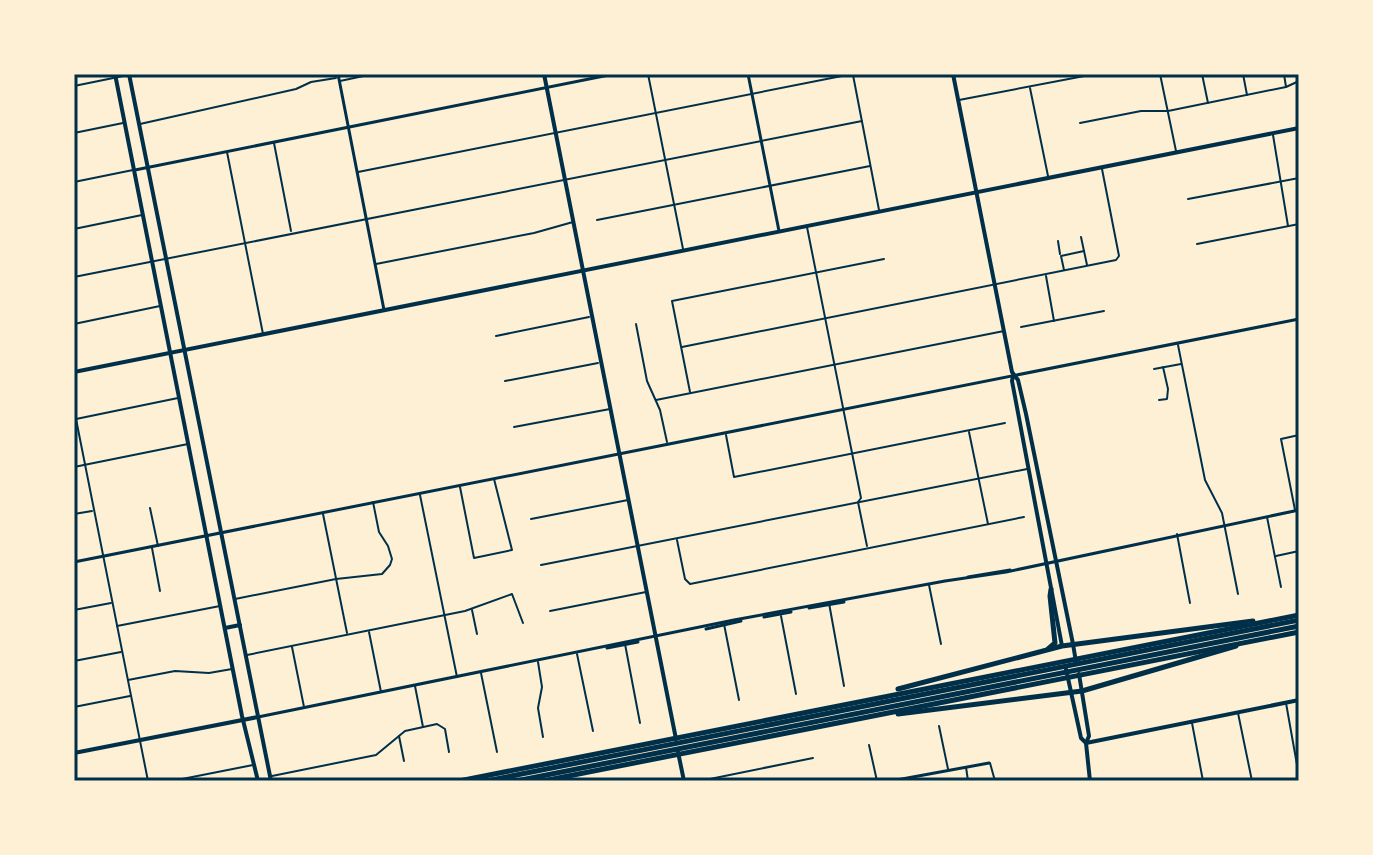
<svg xmlns="http://www.w3.org/2000/svg" width="1373" height="855" font-family="'Sofia Sans Condensed',sans-serif">
  <rect width="100%" height="100%" fill="#fdf0d5"/>
  <g fill="none" stroke-linecap="round" stroke-linejoin="round">
    <!-- minor -->
    <g stroke="#003049" stroke-width="2">
      <path d="M648 74 683 249"/>
      <path d="M1160 74 1176 151"/>
      <path d="M1202 74 1208 103"/>
      <path d="M1243 74 1247 95"/>
      <path d="M1284 74 1286 87"/>
      <path d="M853 75 879 210"/>
      <path d="M340 81 373 74"/>
      <path d="M74 86 133 74"/>
      <path d="M1030 88 1048 176"/>
      <path d="M959 100 1095 74"/>
      <path d="M1080 123 1141 111H1168L1286 87 1299 81"/>
      <path d="M140 124 296 89 311 82 336 78"/>
      <path d="M74 133 123 123"/>
      <path d="M1273 135 1288 226"/>
      <path d="M274 143 291 231"/>
      <path d="M227 152 263 334"/>
      <path d="M358 172 852 74"/>
      <path d="M74 182 133 170"/>
      <path d="M1188 199 1299 178"/>
      <path d="M597 220 870 166"/>
      <path d="M807 227 861 498 858 502 867 546"/>
      <path d="M74 229 142 215"/>
      <path d="M1081 237 1087 265"/>
      <path d="M1058 241 1060 254"/>
      <path d="M1197 244 1299 224"/>
      <path d="M376 264 534 233 573 222"/>
      <path d="M1064 270 1061 256 1084 251"/>
      <path d="M1046 276 1054 321"/>
      <path d="M74 277 862 121"/>
      <path d="M74 324 160 306"/>
      <path d="M636 324 647 381 660 410 667 442"/>
      <path d="M1021 327 1104 311"/>
      <path d="M496 336 589 317"/>
      <path d="M1178 345 1205 480 1222 513 1238 594"/>
      <path d="M682 347 1116 260 1119 256 1102 169"/>
      <path d="M1154 369 1181 364"/>
      <path d="M505 381 598 363"/>
      <path d="M690 392 672 301 884 259"/>
      <path d="M656 400 1004 331"/>
      <path d="M1159 400 1167 399 1168 389 1163 367"/>
      <path d="M74 409 148 781"/>
      <path d="M76 419 178 398"/>
      <path d="M514 427 610 409"/>
      <path d="M969 432 988 524"/>
      <path d="M726 435 734 477 1005 423"/>
      <path d="M74 467 188 444"/>
      <path d="M460 487 474 558 512 550 494 479"/>
      <path d="M420 495 457 677"/>
      <path d="M150 508 158 546"/>
      <path d="M1295 510 1281 439 1299 435"/>
      <path d="M74 514 92 511"/>
      <path d="M323 514 347 633"/>
      <path d="M1267 517 1281 587"/>
      <path d="M531 519 628 500"/>
      <path d="M1177 534 1190 603"/>
      <path d="M677 540 685 579 690 584 1024 517"/>
      <path d="M152 548 160 591"/>
      <path d="M1276 556 1299 551"/>
      <path d="M541 565 1027 469"/>
      <path d="M929 585 941 644"/>
      <path d="M235 599 336 579 382 574 390 565 392 559 388 546 379 532 373 502"/>
      <path d="M829 603 844 686"/>
      <path d="M74 610 111 603"/>
      <path d="M472 610 477 634"/>
      <path d="M550 611 646 592"/>
      <path d="M781 616 796 694"/>
      <path d="M724 624 739 700"/>
      <path d="M117 626 220 606"/>
      <path d="M369 632 381 692"/>
      <path d="M625 644 640 723"/>
      <path d="M292 647 304 707"/>
      <path d="M577 654 593 731"/>
      <path d="M247 655 465 611 512 594 523 623"/>
      <path d="M74 661 121 652"/>
      <path d="M538 662 542 687 538 708 543 737"/>
      <path d="M481 673 497 752"/>
      <path d="M128 680 175 671 209 673 232 669"/>
      <path d="M415 686 423 727"/>
      <path d="M1286 703 1299 776"/>
      <path d="M74 707 130 696"/>
      <path d="M1238 713 1252 781"/>
      <path d="M1192 723 1203 781"/>
      <path d="M939 726 948 769"/>
      <path d="M399 736 404 761"/>
      <path d="M869 745 877 781"/>
      <path d="M990 763 995 781"/>
      <path d="M966 767 968 781"/>
      <path d="M272 776 376 755 405 731 437 724 445 729 449 752"/>
      <path d="M172 781 253 765"/>
      <path d="M700 781 813 758"/>
    </g>
    <!-- tertiary -->
    <g stroke="#003049" stroke-width="3">
      <path d="M338 74 384 310"/>
      <path d="M748 74 779 231"/>
      <path d="M135 170 614 74"/>
      <path d="M74 562 1299 319"/>
      <path d="M968 577 1010 570"/>
      <path d="M809 608 844 602"/>
      <path d="M764 617 791 612"/>
      <path d="M706 629 741 621"/>
      <path d="M607 648 638 642"/>
      <path d="M258 717 734 620 945 581 1006 572 1299 510"/>
      <path d="M891 781 989 763"/>
    </g>
    <!-- secondary -->
    <g stroke="#003049" stroke-width="4">
      <path d="M544 74 676 739"/>
      <path d="M953 74 1012 372 1018 380 1026 414 1073 644"/>
      <path d="M74 372 1299 128"/>
      <path d="M1013 376 1012 381 1062 646"/>
      <path d="M1086 743 1299 700"/>
      <path d="M678 752 684 781"/>
      <path d="M74 753 258 717"/>
    </g>
    <!-- primary -->
    <g stroke="#003049" stroke-width="4">
      <path d="M115 74 242 716 258 781"/>
      <path d="M129 74 271 781"/>
      <path d="M225 628 240 625"/>
      <path d="M1073 644 1076 662"/>
      <path d="M1066 669 1081 738 1086 743"/>
      <path d="M1079 674 1089 736 1086 743 1090 781"/>
    </g>
    <!-- motorway -->
    <g stroke="#003049" stroke-width="5">
      <path d="M1048 649 1055 643 1050 596 1051 589"/>
      <path d="M898 689 1062 646 1253 621"/>
      <path d="M898 714 1082 691 1236 646"/>
      <path d="M459 781 1299 615"/>
      <path d="M486 781 1299 620"/>
      <path d="M516 781 1299 626"/>
      <path d="M543 781 1299 632"/>
    </g>
  </g>
  <!-- border -->
  <rect width="1373" height="855" fill="none" stroke="#fdf0d5" stroke-width="152"/>
  <rect x="76" y="76" width="1221" height="703" fill="none" stroke="#003049" stroke-width="3"/>
</svg>
